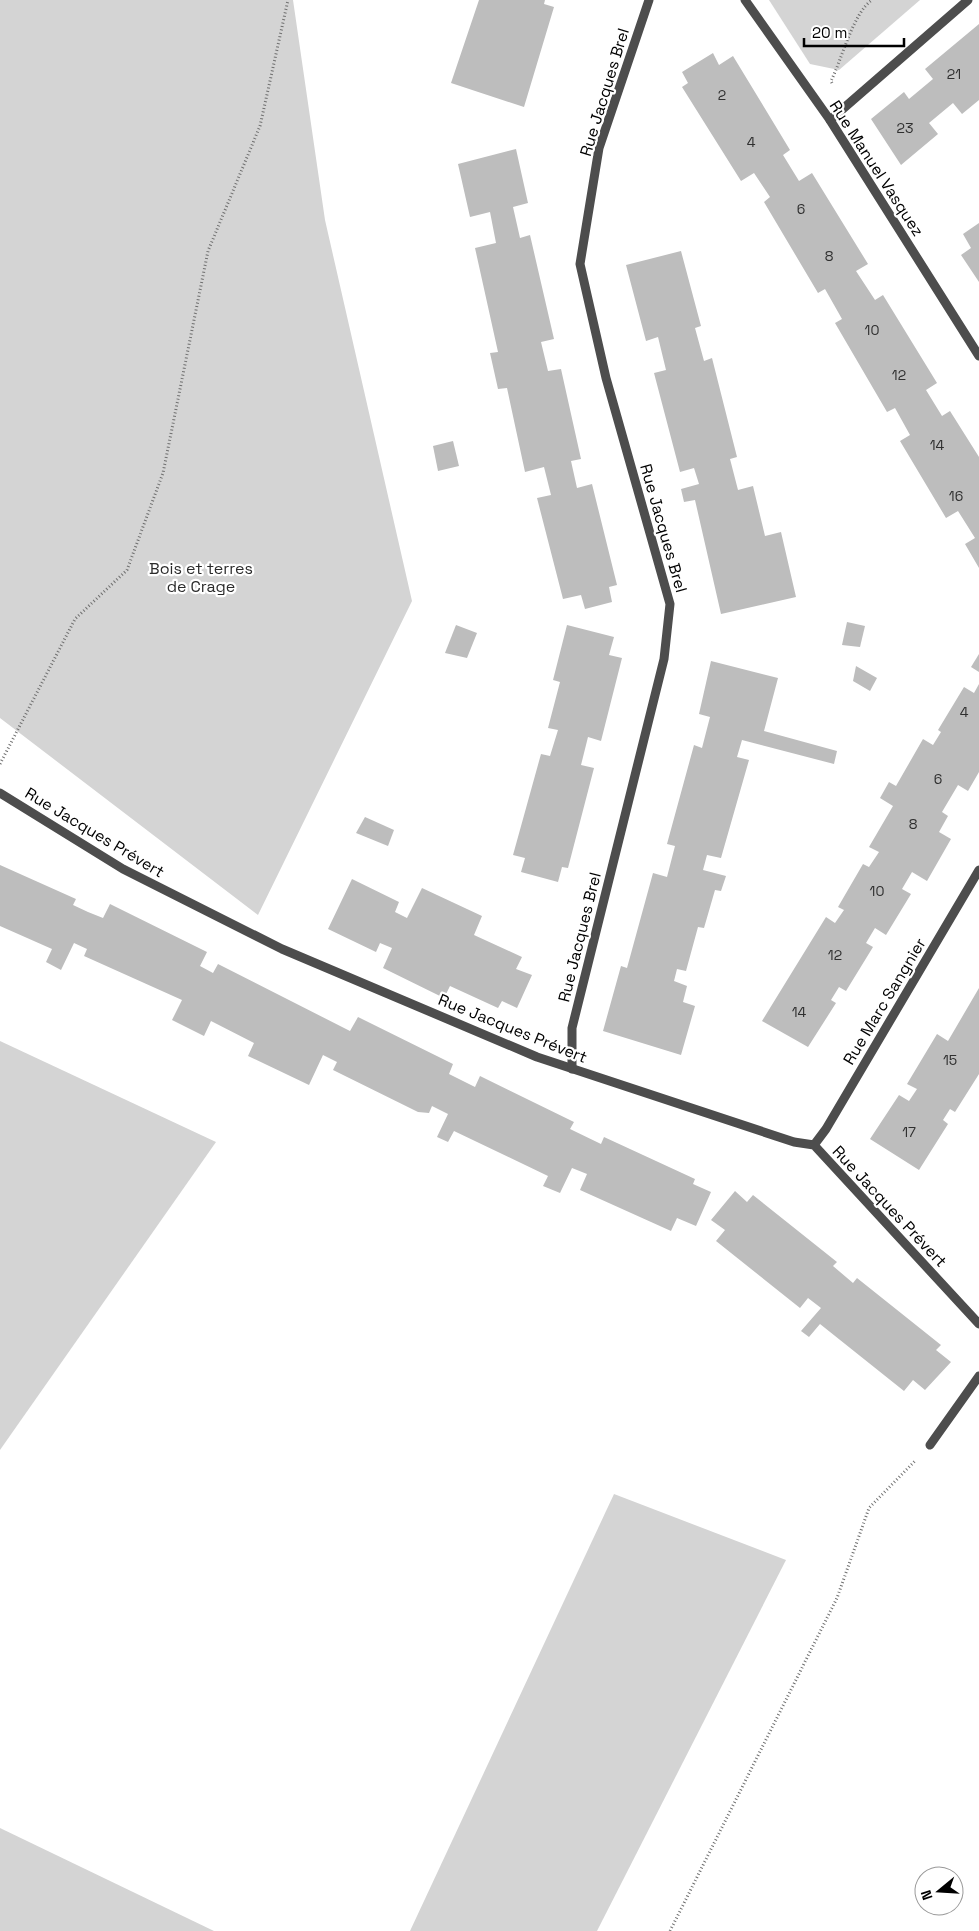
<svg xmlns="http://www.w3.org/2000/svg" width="979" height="1931" font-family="'Space Grotesk',sans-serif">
  <rect width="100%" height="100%" fill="#fff"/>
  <!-- green -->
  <g fill="#d4d4d4">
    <path d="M0 0H293L325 220 412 601 258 915 0 718Z"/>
    <path d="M769 0H920L839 70 810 64Z"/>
    <path d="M0 1041 216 1142 0 1450Z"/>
    <path d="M614 1494 786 1560 597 1931H410Z"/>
    <path d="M0 1828 214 1931H0Z"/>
  </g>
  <!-- building -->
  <g fill="#bdbdbd">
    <path d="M479 0H545L544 4 554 7 524 107 451 83Z"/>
    <path d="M979 24V100L962 114 953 103 929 123 938 134 901 165 871 119 904 92 909 99 933 79 925 69Z"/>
    <path d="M713 53 719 65 733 56 790 150 783 155 799 181 812 173 868 264 856 271 875 300 883 295 937 383 926 390 942 416 950 411 979 457V568L965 544 975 538 958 511 946 518 900 441 910 435 895 408 887 412 835 323 842 319 825 289 818 293 764 202 770 197 754 173 741 181 682 87 688 83 682 72Z"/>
    <path d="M516 149 528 203 513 207 520 238 530 235 554 339 541 342 548 371 561 369 581 459 571 461 577 488 592 484 617 585 609 587 612 602 585 609 581 595 563 599 537 498 551 495 544 467 525 472 507 388 498 389 490 353 498 352 475 248 496 243 490 212 470 217 458 164Z"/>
    <path d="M979 223V282L961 255 971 248 963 234Z"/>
    <path d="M681 251 701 326 695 328 704 361 712 358 737 457 730 459 738 490 753 486 765 536 781 532 796 597 721 614 695 500 684 502 681 489 699 484 694 468 680 472 654 373 666 370 658 337 646 341 626 265Z"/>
    <path d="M453 441 459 466 438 471 433 446Z"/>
    <path d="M847 622 865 626 860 647 842 645Z"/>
    <path d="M456 625 477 633 467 658 445 653Z"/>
    <path d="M567 625 614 637 609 655 622 658 601 741 588 737 581 765 594 768 568 868 562 867 558 882 521 872 525 858 513 855 541 754 550 756 558 730 548 728 560 682 553 680Z"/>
    <path d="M979 654V672L971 667Z"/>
    <path d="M711 661 778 678 764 731 837 751 834 764 742 740 737 757 749 760 721 858 707 855 703 870 726 876 721 891 715 890 704 928 698 927 686 971 677 969 674 981 687 986 683 1002 695 1006 681 1055 603 1031 621 966 627 968 653 873 667 877 675 846 667 844 694 745 702 748 710 717 699 714Z"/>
    <path d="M856 666 877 678 870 691 853 681Z"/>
    <path d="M979 684V772L968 791 958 785 942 812 948 816 939 832 951 839 927 881 912 872 902 889 911 894 886 935 875 928 866 943 873 947 846 991 839 987 831 1000 836 1003 808 1047 762 1021 826 917 835 923 844 910 838 907 863 864 869 867 879 852 869 847 893 806 880 798 889 782 896 786 923 739 933 745 941 732 938 730 964 687 974 693Z"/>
    <path d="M365 817 394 830 388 846 356 833Z"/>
    <path d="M0 865 76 899 73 905 88 912 103 918 110 904 207 952 200 966 213 973 218 964 350 1031 358 1017 453 1064 449 1074 475 1087 480 1076 574 1122 570 1129 601 1144 604 1137 695 1179 693 1184 711 1192 696 1226 677 1218 671 1231 580 1190 587 1174 572 1168 560 1193 543 1186 548 1176 454 1131 448 1142 437 1137 448 1114 432 1106 429 1113 418 1112 333 1070 337 1062 323 1055 309 1085 248 1056 254 1043 211 1021 204 1036 172 1020 182 1000 84 956 87 949 74 943 61 970 46 962 52 949 0 926Z"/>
    <path d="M352 879 399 902 395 912 407 918 422 888 482 916 474 935 522 957 516 969 532 975 517 1008 502 1001 498 1008 450 986 444 998 383 968 392 948 380 943 376 952 328 929Z"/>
    <path d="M979 988V1074L955 1112 950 1109 943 1120 948 1124 919 1170 870 1139 899 1095 909 1101 917 1089 907 1084 937 1034 948 1041Z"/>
    <path d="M735 1191 747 1202 753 1195 837 1262 833 1266 853 1283 857 1278 941 1345 936 1350 951 1362 925 1390 913 1380 904 1391 820 1324 809 1337 801 1331 821 1308 808 1298 800 1308 716 1241 725 1230 711 1220Z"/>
  </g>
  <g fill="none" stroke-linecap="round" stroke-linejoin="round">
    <!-- path -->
    <g stroke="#6f6f6f" stroke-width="3" stroke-dasharray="1 2.5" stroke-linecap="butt">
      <path d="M832 83 831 81C842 59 853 13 872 0"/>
      <path d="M0 764 75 619 127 570 163 473 208 251 260 126 288 0"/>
      <path d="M670 1931 837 1598 869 1508 916 1460"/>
    </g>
    <!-- minor -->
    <g stroke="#4d4d4d" stroke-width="9">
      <path d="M745 0 830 120 979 356"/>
      <path d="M830 120 968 0"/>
      <path d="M0 793 123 869 282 949 537 1057 794 1142 814 1145 979 1324"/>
      <path d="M572 1069V1028L664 659 670 604 606 378 580 264 599 148 649 0"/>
      <path d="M814 1145 826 1129 979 870"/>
      <path d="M930 1445 979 1376"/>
    </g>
  </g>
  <g text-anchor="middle" stroke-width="4.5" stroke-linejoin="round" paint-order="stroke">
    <!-- number labels -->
    <g font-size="14" fill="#2f2f2f">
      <text x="954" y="79">21</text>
      <text x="722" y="100">2</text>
      <text x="905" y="133">23</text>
      <text x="751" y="147">4</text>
      <text x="801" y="214">6</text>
      <text x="829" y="261">8</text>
      <text x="872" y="335">10</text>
      <text x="899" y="380">12</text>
      <text x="937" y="450">14</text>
      <text x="956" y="501">16</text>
      <text x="964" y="717">4</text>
      <text x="938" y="784">6</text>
      <text x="913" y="829">8</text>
      <text x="877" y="896">10</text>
      <text x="835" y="960">12</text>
      <text x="799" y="1017">14</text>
      <text x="950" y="1065">15</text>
      <text x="909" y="1137">17</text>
    </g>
    <!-- street labels -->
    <g font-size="16" fill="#000" stroke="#fff">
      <text transform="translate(604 92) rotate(-73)" y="6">Rue Jacques Brel</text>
      <text transform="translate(877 168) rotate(57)" y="6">Rue Manuel Vasquez</text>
      <text transform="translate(664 528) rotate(74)" y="6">Rue Jacques Brel</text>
      <text transform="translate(95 832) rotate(31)" y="6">Rue Jacques Prévert</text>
      <text transform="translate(579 937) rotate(-76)" y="6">Rue Jacques Brel</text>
      <text transform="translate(884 1001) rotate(-59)" y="6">Rue Marc Sangnier</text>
      <text transform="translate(513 1028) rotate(22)" y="6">Rue Jacques Prévert</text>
      <text transform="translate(890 1206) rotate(47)" y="6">Rue Jacques Prévert</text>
    </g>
    <!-- park labels -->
    <g font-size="16" fill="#2b2b2b" stroke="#fff">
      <text x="201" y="574">Bois et terres<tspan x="201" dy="18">de Crage</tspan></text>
    </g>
  </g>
  <!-- north arrow -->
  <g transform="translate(939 1891) rotate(252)"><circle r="24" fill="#ffffff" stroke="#999999"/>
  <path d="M0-4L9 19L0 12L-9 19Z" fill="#000000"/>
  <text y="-8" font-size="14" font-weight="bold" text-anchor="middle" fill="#000000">N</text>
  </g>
  <!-- scale -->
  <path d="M804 38v8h100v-8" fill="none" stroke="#000000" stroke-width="2.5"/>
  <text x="812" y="38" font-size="15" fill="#000000" stroke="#ffffff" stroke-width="4" paint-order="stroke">20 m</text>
</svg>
